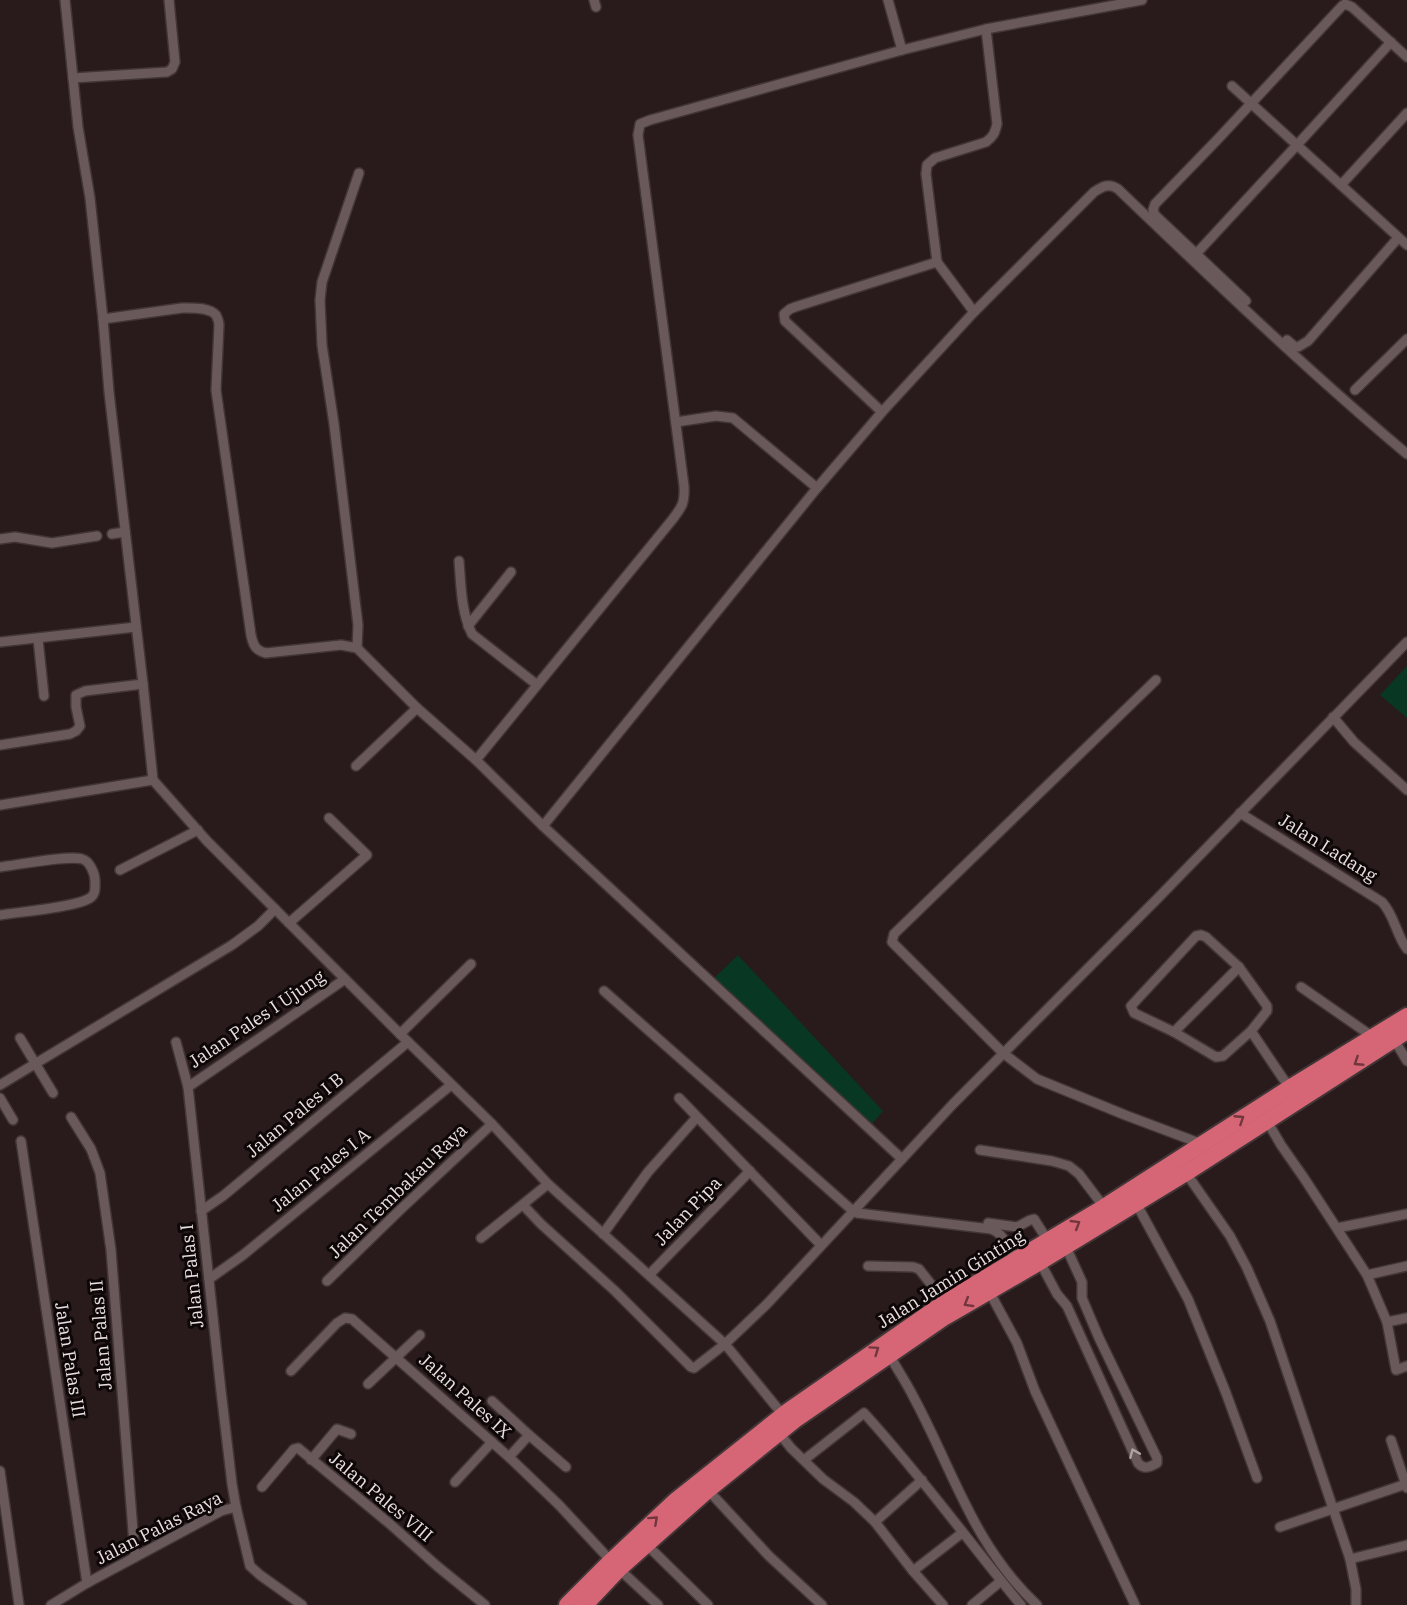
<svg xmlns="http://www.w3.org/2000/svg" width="1407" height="1605" font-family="'IBM Plex Serif',serif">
  <rect width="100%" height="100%" fill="#291a1b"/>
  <!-- green -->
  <g fill="#083724">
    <path d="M1407 666V718L1380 695Z"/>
    <path d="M738 955 883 1111 871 1125 712 980Z"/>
  </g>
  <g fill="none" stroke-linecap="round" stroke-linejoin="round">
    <defs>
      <g id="street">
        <path d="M65 0 78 127 90 198 103 319 109 392 143 684 153 780 207 841 400 1034 492 1124 548 1184 725 1344 783 1415"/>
        <path d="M594 0 596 7"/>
        <path d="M888 0 902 50"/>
        <path d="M73 78 167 72 172 69 175 62 169 0"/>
        <path d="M1232 86 1407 245"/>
        <path d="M1341 185 1407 113"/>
        <path d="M1196 254 1297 145 1391 42"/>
        <path d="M1246 301 1155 215 1153 210 1155 204 1217 140 1342 6 1345 4 1352 7 1407 57"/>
        <path d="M974 312 937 262 926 174 927 165 935 158 986 142C993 137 995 133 997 124L986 29"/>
        <path d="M103 319 182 308C192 308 209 307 216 315 217 317 219 323 219 325L216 390 251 635C253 645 256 651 266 653L341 645 357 648 417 708 476 760 543 826 902 1159 953 1104 1158 898 1407 642"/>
        <path d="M1287 340 1294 346 1298 347 1308 341 1398 238"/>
        <path d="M1355 390 1407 339"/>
        <path d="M882 412 785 321 784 314 790 309 795 307 937 262"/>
        <path d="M676 422 716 416 733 418 817 488"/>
        <path d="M112 534 125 532"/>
        <path d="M0 539 15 537 52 543 97 536"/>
        <path d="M459 561C461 585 461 612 472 634L536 684"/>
        <path d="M468 626 511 572"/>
        <path d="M38 639 44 696"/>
        <path d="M0 642 136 627"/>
        <path d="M357 648 358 625 334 424 322 345 320 300 322 282 359 173"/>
        <path d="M1156 680 894 934 892 942 1003 1053 1037 1079 1125 1115 1202 1144"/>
        <path d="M1333 717 1354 742 1407 790"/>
        <path d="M0 745 70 734 76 731 80 726 76 707V695L85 691 143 684"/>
        <path d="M476 760 672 520C682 507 685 503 684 486L638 135 640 124 650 120 902 50 986 29 1142 0"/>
        <path d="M356 766 417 708"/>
        <path d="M0 805 153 780"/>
        <path d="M1240 813 1382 902C1395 916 1396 935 1407 949"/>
        <path d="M543 826 817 488 882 412 974 312 1094 192C1103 186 1109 183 1118 189 1212 279 1307 370 1407 454"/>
        <path d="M0 867C17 865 68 855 82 859 90 861 95 874 95 881 95 888 96 894 90 898 77 907 19 912 0 915"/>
        <path d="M120 870 198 830"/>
        <path d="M289 923 367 855 329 818"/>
        <path d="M1301 987 1373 1037"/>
        <path d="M604 991 853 1211 857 1213 991 1229C1004 1234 1010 1248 1016 1260"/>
        <path d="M1251 1031 1267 1011V1006L1239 967 1206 937 1201 935 1196 936 1131 1006 1134 1013 1174 1032 1216 1057 1223 1056 1251 1031 1284 1080 1291 1087"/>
        <path d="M1174 1032 1239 967"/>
        <path d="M400 1034 471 964"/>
        <path d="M20 1038 53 1093"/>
        <path d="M1393 1038 1407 1061"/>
        <path d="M176 1042 188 1087 221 1391 232 1484 236 1507"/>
        <path d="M0 1085 232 945 258 926 275 909"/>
        <path d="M188 1087 270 1031 345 979"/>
        <path d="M0 1098 13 1120"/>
        <path d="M679 1098 821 1245"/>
        <path d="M71 1117 91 1149 100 1173 111 1250 135 1557"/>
        <path d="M1267 1121 1281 1145 1304 1178 1367 1275"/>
        <path d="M21 1141 87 1583"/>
        <path d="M980 1150 1052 1161 1069 1166 1079 1174 1104 1207"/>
        <path d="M1184 1170 1230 1236 1247 1268 1270 1321 1350 1559 1356 1589V1605"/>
        <path d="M1136 1203 1188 1299 1226 1393 1257 1478"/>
        <path d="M523 1205 541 1224 615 1291 691 1367 694 1368 725 1344 767 1304 902 1159"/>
        <path d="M201 1211 223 1196 408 1042"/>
        <path d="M988 1223 1017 1227 1030 1220 1034 1219 1048 1241"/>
        <path d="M1337 1228 1407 1214"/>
        <path d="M603 1234 648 1172 697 1117"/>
        <path d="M481 1238 548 1184"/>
        <path d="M1040 1262 1057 1294 1067 1306 1138 1463C1144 1470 1150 1467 1157 1463V1458L1099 1338 1082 1298V1282L1066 1247"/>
        <path d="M868 1266 913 1267 919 1269 945 1302"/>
        <path d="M1407 1266 1367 1275 1387 1322 1396 1370 1407 1366"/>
        <path d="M649 1275 750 1171"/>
        <path d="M209 1279 243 1255 451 1085"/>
        <path d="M327 1281 401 1209 492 1124"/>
        <path d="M989 1291 1017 1343 1035 1391 1135 1605"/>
        <path d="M1387 1322 1407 1318"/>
        <path d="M890 1356C897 1369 906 1382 913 1396 953 1470 973 1545 1037 1605"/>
        <path d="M291 1371 337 1323 345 1318 352 1319 509 1457 559 1505 611 1561"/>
        <path d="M368 1384 420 1335"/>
        <path d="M492 1401 529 1435"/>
        <path d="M779 1433 791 1448 823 1479 854 1502 875 1522 913 1571 943 1605"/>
        <path d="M1391 1440 1407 1488"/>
        <path d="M509 1457 529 1435 566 1467"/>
        <path d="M311 1460 337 1429 351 1434"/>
        <path d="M804 1460 864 1413C920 1474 968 1541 1021 1605"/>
        <path d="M0 1471 19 1605"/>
        <path d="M455 1482 492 1442"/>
        <path d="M262 1487 294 1449 298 1448 390 1524 437 1566 485 1605"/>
        <path d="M708 1490 769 1556 822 1605"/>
        <path d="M875 1522 922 1480"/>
        <path d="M1280 1527 1406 1484"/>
        <path d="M647 1545 708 1605"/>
        <path d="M1350 1559 1407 1545"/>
        <path d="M619 1569 658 1605"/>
        <path d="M913 1571 962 1533"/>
        <path d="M51 1605 87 1583 221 1511 236 1507 250 1566 260 1575 302 1605"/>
        <path d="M972 1605 1001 1581"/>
      </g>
      <g id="highway">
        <path d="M567 1605 611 1561 675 1501 788 1411 945 1302 1104 1207 1291 1087 1407 1016"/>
        <path d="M585 1605 619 1569 708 1490 795 1420 945 1317 1040 1262 1186 1173 1407 1031"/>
      </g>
    </defs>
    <!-- street casing -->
    <use href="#street" stroke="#413536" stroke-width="12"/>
    <!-- highway casing -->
    <use href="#highway" stroke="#413536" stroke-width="20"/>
    <!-- street -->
    <use href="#street" stroke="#6a595a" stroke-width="9"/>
    <!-- highway -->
    <use href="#highway" stroke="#d66676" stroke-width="16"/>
  </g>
  <!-- one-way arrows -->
  <defs><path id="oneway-chevron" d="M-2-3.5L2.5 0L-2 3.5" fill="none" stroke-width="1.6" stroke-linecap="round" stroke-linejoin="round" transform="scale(1.5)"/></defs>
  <g stroke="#72363e">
    <use href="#oneway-chevron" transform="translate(1358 1062) rotate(147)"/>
    <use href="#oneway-chevron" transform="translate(1240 1119) rotate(-33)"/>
    <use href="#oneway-chevron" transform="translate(1076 1224) rotate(-31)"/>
    <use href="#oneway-chevron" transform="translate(968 1303) rotate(149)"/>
    <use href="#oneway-chevron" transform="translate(875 1350) rotate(-35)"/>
    <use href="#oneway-chevron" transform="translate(654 1520) rotate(-42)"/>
  </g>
  <use stroke="#b1a3a4" href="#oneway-chevron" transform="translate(1134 1453) rotate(-113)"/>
  <g text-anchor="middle" stroke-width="6" stroke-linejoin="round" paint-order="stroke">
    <!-- street labels -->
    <g font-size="18" fill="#ebe0e1" stroke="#0d0707">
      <text transform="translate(1328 848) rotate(32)" y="6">Jalan Ladang</text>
      <text transform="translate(257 1019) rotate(-34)" y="6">Jalan Pales I Ujung</text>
      <text transform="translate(295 1115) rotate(-40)" y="6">Jalan Pales I B</text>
      <text transform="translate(321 1170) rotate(-39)" y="6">Jalan Pales I A</text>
      <text transform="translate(398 1191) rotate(-44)" y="6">Jalan Tembakau Raya</text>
      <text transform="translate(688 1211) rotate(-46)" y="6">Jalan Pipa</text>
      <text transform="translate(192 1276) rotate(-96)" y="6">Jalan Palas I</text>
      <text transform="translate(951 1279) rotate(-32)" y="6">Jalan Jamin Ginting</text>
      <text transform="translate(101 1335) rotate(-95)" y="6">Jalan Palas II</text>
      <text transform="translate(70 1360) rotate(81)" y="6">Jalan Palas III</text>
      <text transform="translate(465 1396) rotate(42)" y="6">Jalan Pales IX</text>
      <text transform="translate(381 1497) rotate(40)" y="6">Jalan Pales VIII</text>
      <text transform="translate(159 1528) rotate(-27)" y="6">Jalan Palas Raya</text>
    </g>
  </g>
</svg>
